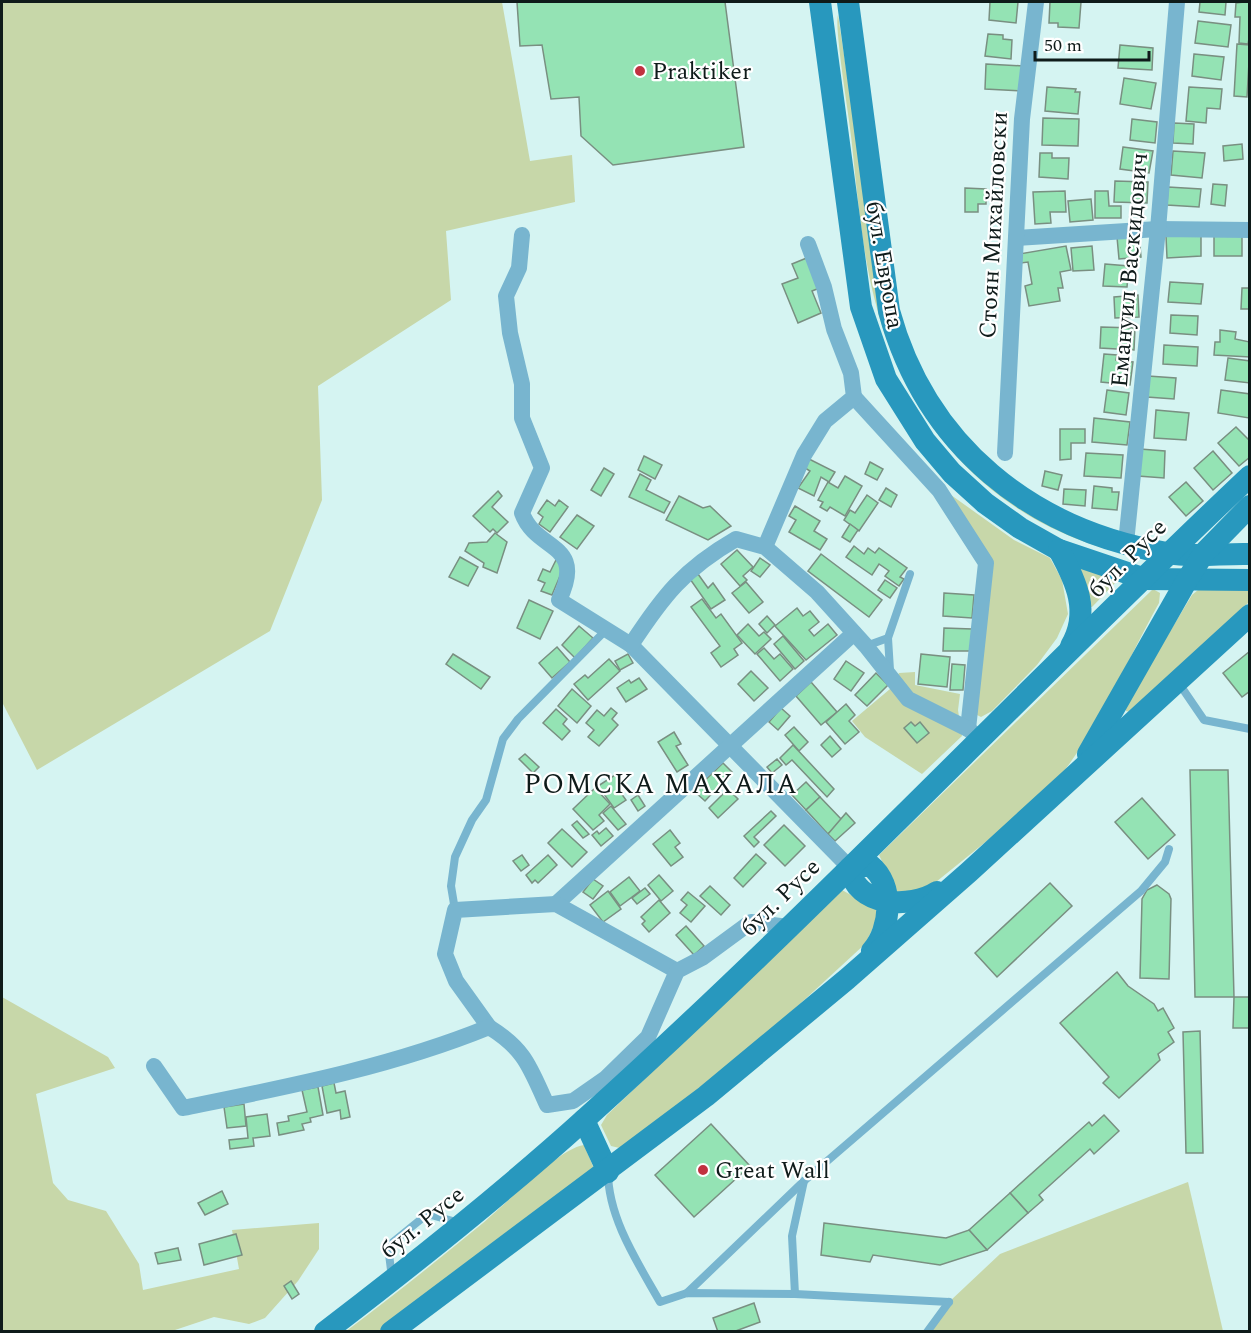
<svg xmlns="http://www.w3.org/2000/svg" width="1251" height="1333" font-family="Spectral,serif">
  <rect width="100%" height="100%" fill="#d5f4f2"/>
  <!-- green -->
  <g fill="#c7d7a9">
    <path d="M2 2H502L530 161 572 155 575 202 446 231 451 300 318 386 322 500 270 631 37 770 2 702Z"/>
    <path d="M838 15 876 266 945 433 1114 551C989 518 904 422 874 297 861 245 857 189 851 136 849 116 834 27 838 15Z"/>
    <path d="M944 490 1014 540 1050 558 1062 580 1068 614 1057 638 1037 665 992 711 981 717 975 714 993 567Z"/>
    <path d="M1077 565 1118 580 1092 607H1089Z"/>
    <path d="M1249 588V602L1130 712 1126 711V704L1192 595 1198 590Z"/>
    <path d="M1153 589 1160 593 1159 603C1123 668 1095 739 1045 794L931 886 899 896 879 855Z"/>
    <path d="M915 672V685L960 694 958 710 962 736 922 774 865 737 852 721 890 689 899 673Z"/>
    <path d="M842 890 876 909 878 918 865 944 776 1026 624 1149 611 1146 601 1125 607 1115Z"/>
    <path d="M2 997 108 1057 115 1068 36 1094 53 1183 68 1200 106 1211 139 1264 143 1290 239 1269 232 1230 319 1223V1249L298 1281 265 1318 249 1324 214 1317 169 1332H2Z"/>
    <path d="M584 1145 595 1171 381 1331 345 1332C392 1297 438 1260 483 1223 506 1204 559 1148 584 1145Z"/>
    <path d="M1188 1182 1223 1331 927 1332 949 1302 1000 1254Z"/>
  </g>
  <!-- building -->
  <g fill="#94e3b4" stroke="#798f81" stroke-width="1.5">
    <path d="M517 2H725L744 147 613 165 581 136 579 97 551 99 542 45 520 46Z"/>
    <path d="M990 2H1018L1016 23 989 20Z"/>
    <path d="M1050 2H1081L1079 28 1058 27V23H1049Z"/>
    <path d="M1200 2H1226L1225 15 1199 12Z"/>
    <path d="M1244 2H1250V34L1248 44 1239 43 1240 17H1235L1236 3Z"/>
    <path d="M1198 21 1231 25 1228 47 1195 43Z"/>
    <path d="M988 34 1003 35V39L1012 40 1011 59 985 56Z"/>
    <path d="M1237 44 1250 45 1247 97 1234 96Z"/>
    <path d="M1120 45 1153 48 1152 70 1118 68Z"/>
    <path d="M1194 54 1224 57 1221 80 1192 76Z"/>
    <path d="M986 64 1023 66 1022 91 985 89Z"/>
    <path d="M1124 78 1156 83 1151 109 1120 104Z"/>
    <path d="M1047 87 1076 89 1075 92H1080L1078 114 1045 111Z"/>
    <path d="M1189 87 1222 89 1220 109 1207 108 1206 123 1186 121Z"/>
    <path d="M1043 118 1079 119 1078 146 1042 145Z"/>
    <path d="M1132 119 1157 122 1155 143 1130 140Z"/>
    <path d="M1174 123 1194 124 1193 144 1173 143Z"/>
    <path d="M1242 144 1243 159 1224 161 1223 146Z"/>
    <path d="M1123 147 1153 151 1149 173 1120 169Z"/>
    <path d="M1173 151 1205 153 1202 178 1171 175Z"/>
    <path d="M1040 153H1052V158H1069L1068 179 1039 177Z"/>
    <path d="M1115 181 1148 182 1147 203 1114 202Z"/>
    <path d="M1213 184 1227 185 1225 206 1211 204Z"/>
    <path d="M1168 187 1201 189 1199 207 1167 205Z"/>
    <path d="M965 188 986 189V204H978V212H965Z"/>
    <path d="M1065 191 1066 212H1050L1051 223 1035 224 1033 192Z"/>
    <path d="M1095 191H1108L1109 206H1121V218H1095Z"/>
    <path d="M1091 199 1093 220 1070 222 1068 201Z"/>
    <path d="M1139 235 1141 257 1119 259 1117 237Z"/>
    <path d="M1201 235V256L1167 258 1166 236Z"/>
    <rect x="1214" y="236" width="28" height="20"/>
    <path d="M1066 246 1071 270 1060 272 1063 288H1058L1060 301 1029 306 1025 286 1032 284 1028 262 1021 263 1019 254Z"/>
    <path d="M1092 246 1094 270 1073 271 1071 248Z"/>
    <path d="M809 257 822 287 812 291 821 313 798 323 782 284 798 278 792 264Z"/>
    <path d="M1105 264 1129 266 1127 287 1103 286Z"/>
    <path d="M1170 282 1203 284 1201 304 1168 302Z"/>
    <path d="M1242 288H1250V309H1241Z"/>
    <path d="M1138 295 1139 317 1115 318 1114 297Z"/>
    <path d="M1171 315 1198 316 1197 335 1170 333Z"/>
    <path d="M1101 327 1135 328 1134 350 1100 348Z"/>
    <path d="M1220 330 1236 332 1235 339 1250 342V357L1214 355 1215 342H1220Z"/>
    <path d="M1164 345 1198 347 1197 366 1163 364Z"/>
    <path d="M1104 354 1117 355 1116 360 1133 362 1130 385 1101 382Z"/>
    <path d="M1228 358 1250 361V383L1225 380Z"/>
    <path d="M1148 376 1176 378 1174 399 1147 397Z"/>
    <path d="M1107 390 1129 393 1126 415 1104 412Z"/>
    <path d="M1221 390 1250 394 1249 418 1218 413Z"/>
    <path d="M1156 410 1189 413 1186 440 1154 438Z"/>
    <path d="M1094 418 1130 422 1127 445 1092 442Z"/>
    <path d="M1236 427 1250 441V457L1239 466 1218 443Z"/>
    <path d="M1060 429H1085V443H1071V459L1060 460Z"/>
    <path d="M1140 449 1165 451 1164 478 1138 476Z"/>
    <path d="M1213 451 1232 473 1213 490 1194 468Z"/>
    <path d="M1086 453 1123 455 1121 478 1084 476Z"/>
    <path d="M644 456 662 465 655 479 638 470Z"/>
    <path d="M809 459 835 472 829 482 821 477 814 496 798 488 810 471 805 468Z"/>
    <path d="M870 462 883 469 877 480 865 474Z"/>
    <path d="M604 468 614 474 601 496 591 490Z"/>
    <path d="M1045 471 1062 475 1058 490 1042 486Z"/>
    <path d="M640 474 651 480 646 490 670 502 664 513 629 497Z"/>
    <path d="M845 476 862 486 845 516 830 507 827 511 820 507 823 502 818 500 828 482 838 488Z"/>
    <path d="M1186 482 1203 501 1186 516 1169 497Z"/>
    <path d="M1094 486 1112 488V492H1119L1117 510 1092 508Z"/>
    <path d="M886 488 897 495 891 507 879 500Z"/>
    <path d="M1064 489 1086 490 1085 506 1063 504Z"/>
    <path d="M498 491 502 496 492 507 508 522 497 533 493 529 490 532 473 516Z"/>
    <path d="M867 495 878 503 859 531 844 520 850 510 855 513Z"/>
    <path d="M679 496 703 508 710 506 731 526 708 540 666 520Z"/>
    <path d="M547 500 555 506 559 500 568 507 550 532 539 524 543 517 538 513Z"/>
    <path d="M795 506 820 521 814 531 827 539 820 550 789 532 796 520 789 516Z"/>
    <path d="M577 515 594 526 577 549 560 537Z"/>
    <path d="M850 524 858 530 850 542 842 537Z"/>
    <path d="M495 533 507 542 497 573 483 567 484 563 465 551 469 543 487 542Z"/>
    <path d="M854 546 864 554 868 548 875 553 879 548 907 568 900 577 904 579 899 586 885 576 889 571 879 564 872 575 846 557Z"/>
    <path d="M737 550 753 567 743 576 747 580 740 586 721 564Z"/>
    <path d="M821 554 882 600 869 617 808 571Z"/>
    <path d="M460 557 478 567 468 586 449 577Z"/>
    <path d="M760 558 770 565 760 577 751 571Z"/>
    <path d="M556 560 565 564 552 595 541 591 545 583 538 580 543 569 550 572Z"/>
    <path d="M698 574 708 588 713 583 725 600 711 609 690 579Z"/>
    <path d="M885 580 897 588 890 598 878 590Z"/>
    <path d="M746 582 763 602 749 613 732 593Z"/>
    <path d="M944 593 974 595 972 618 943 616Z"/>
    <path d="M702 599 716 618 721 614 742 643 734 649 738 655 721 667 711 653 720 646 691 607Z"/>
    <path d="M529 600 553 611 540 639 517 628Z"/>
    <path d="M797 608 803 616 810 611 819 622 809 630 814 636 828 624 837 635 806 660 775 626Z"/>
    <path d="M767 616 775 625 767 633 759 624Z"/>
    <path d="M748 624 759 636 764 632 771 639 755 654 737 635Z"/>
    <path d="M579 626 593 638 575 658 562 645Z"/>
    <path d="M944 628 972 629 971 651H943Z"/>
    <path d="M783 636 804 661 795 669 774 644Z"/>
    <path d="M557 647 570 662 552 678 539 663Z"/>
    <path d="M764 648 774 659 780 654 793 669 780 681 757 654Z"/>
    <path d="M1250 651V691L1242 697 1223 673Z"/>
    <path d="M453 654 490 677 481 689 446 664Z"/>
    <path d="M628 654 633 663 620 670 615 661Z"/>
    <path d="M921 654 950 657 947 687 918 684Z"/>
    <path d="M609 659 620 671 588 700 574 684 585 675 588 678Z"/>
    <path d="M846 661 864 673 851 691 834 679Z"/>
    <path d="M952 664 965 665 963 690H950Z"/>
    <path d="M751 671 768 688 754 701 738 684Z"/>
    <path d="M876 673 888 685 867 706 855 695Z"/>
    <path d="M639 678 647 689 626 702 617 688 629 680 631 683Z"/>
    <path d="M811 682 837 712 821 725 796 696Z"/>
    <path d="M572 689 591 706 577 723 558 706Z"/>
    <path d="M846 704 855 715 849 721 859 732 845 744 826 722Z"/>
    <path d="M611 708 617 713 612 719 618 725 599 746 588 737 594 730 586 723 597 710 604 716Z"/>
    <path d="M781 708 790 716 778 730 769 722Z"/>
    <path d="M556 709 567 719 563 724 570 731 562 740 543 723Z"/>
    <path d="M911 722 915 726 920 722 929 733 917 743 904 728Z"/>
    <path d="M794 727 808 742 799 751 785 735Z"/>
    <path d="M674 732 681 744 676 746 688 765 677 772 658 742Z"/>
    <path d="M830 736 841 749 832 757 821 745Z"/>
    <path d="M793 745 834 789 827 797 792 760 786 765 780 758Z"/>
    <path d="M525 754 539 767 533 773 519 759Z"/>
    <path d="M777 759 782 765 772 773 767 767Z"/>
    <path d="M723 763 732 772 705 801 694 791Z"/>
    <path d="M1190 770H1228L1234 997H1195Z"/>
    <path d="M618 773 626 784 618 789 626 800 614 808 598 786Z"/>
    <path d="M806 782 820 797 806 810 792 795Z"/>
    <path d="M595 788 610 804 599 815 604 821 593 830 573 809Z"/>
    <path d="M728 789 738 799 718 818 709 808Z"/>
    <path d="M638 795 645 806 638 811 631 800Z"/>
    <path d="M820 797 842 820 828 834 806 810Z"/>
    <path d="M1142 798 1175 835 1148 859 1115 822Z"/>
    <path d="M611 806 626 824 618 830 603 813Z"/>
    <path d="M771 811 776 816 754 837 759 842 754 847 744 836Z"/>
    <path d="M846 813 855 823 835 841 828 834Z"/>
    <path d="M577 821 589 834 583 838 572 825Z"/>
    <path d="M784 825 805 846 785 866 764 845Z"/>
    <path d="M606 828 613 836 601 846 592 835 597 831 599 834Z"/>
    <path d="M562 829 587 852 572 867 548 843Z"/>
    <path d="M670 830 680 843 675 847 683 857 671 866 653 844Z"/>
    <path d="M756 854 766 863 743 887 734 878Z"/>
    <path d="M522 855 529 865 521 871 513 861Z"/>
    <path d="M548 855 557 865 538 883 535 880 532 883 526 875Z"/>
    <path d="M659 875 673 891 661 901 648 885Z"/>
    <path d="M629 877 640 891 620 906 610 892Z"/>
    <path d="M593 879 603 886 593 899 583 892Z"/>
    <path d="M1050 883 1072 906 997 977 975 953Z"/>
    <path d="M1157 885 1169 894 1171 899 1169 979 1140 978 1142 899 1147 890Z"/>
    <path d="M710 886 730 905 721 915 700 896Z"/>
    <path d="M645 888 650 894 637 904 632 898Z"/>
    <path d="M608 891 621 909 603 922 590 905Z"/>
    <path d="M688 892 705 906 691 922 680 913 687 905 681 900Z"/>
    <path d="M659 900 670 913 649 932 642 924 645 921 641 917Z"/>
    <path d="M686 926 704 946 694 955 676 935Z"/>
    <path d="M1117 972 1128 986 1154 1004 1158 1011 1163 1008 1174 1028 1168 1032 1174 1042 1158 1054 1160 1060 1119 1098 1103 1083 1109 1077 1060 1023Z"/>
    <path d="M1234 997H1250V1028H1233Z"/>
    <path d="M1200 1031 1203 1153H1186L1183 1032Z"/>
    <path d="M334 1083 336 1093 345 1091 350 1117 341 1119 340 1110 327 1113 322 1086Z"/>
    <path d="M318 1087 323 1115 310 1118 311 1122 302 1124 304 1130 279 1135 277 1123 289 1121 288 1116 307 1112 302 1090Z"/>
    <path d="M244 1104 246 1126 227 1128 224 1107Z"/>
    <path d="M267 1114 270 1136 253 1138 254 1146 230 1149 229 1140 248 1138 246 1117Z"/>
    <path d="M1104 1115 1119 1131 1094 1154 1090 1149 1039 1195 1043 1200 1028 1213 1010 1193 1089 1122 1092 1126Z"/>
    <path d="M711 1124 750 1166 694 1217 655 1175Z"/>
    <path d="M222 1191 228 1204 205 1215 198 1203Z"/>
    <path d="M1010 1193 1028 1213 987 1250 969 1230Z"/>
    <path d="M824 1223 946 1238 969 1230 987 1250 940 1265 873 1255 870 1262 821 1255Z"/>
    <path d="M236 1234 242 1255 204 1265 199 1244Z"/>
    <path d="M178 1248 181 1260 158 1264 155 1253Z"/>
    <path d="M291 1281 299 1294 292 1299 284 1286Z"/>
    <path d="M754 1303 760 1322 733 1332H718L713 1318Z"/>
  </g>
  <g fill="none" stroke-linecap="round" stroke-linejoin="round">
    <!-- lane -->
    <g stroke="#78b5cf" stroke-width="8">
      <path d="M888 638 890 670"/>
      <path d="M866 646 888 638 910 574"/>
      <path d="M1178 682 1204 720 1250 729"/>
      <path d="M455 910 451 886 455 857 472 820 486 800 503 739 518 719 606 630"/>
      <path d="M608 1172C608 1218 638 1263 660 1302L687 1293 795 1294 949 1302"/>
      <path d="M392 1278 388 1246 425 1216 431 1215 460 1223"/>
      <path d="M687 1293 804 1181 1141 891 1165 862 1169 849"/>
      <path d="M795 1294 792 1236 804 1181"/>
      <path d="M927 1332 949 1302"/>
    </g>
    <!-- street -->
    <g stroke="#78b5cf" stroke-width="16">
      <path d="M522 235 519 268 506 296 510 333 522 384V418L542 468 522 513C536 552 587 542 559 600L631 645 850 868"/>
      <path d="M1016 238 1158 229 1250 230"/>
      <path d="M854 397 939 490 986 563 968 729"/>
      <path d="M1005 453 1022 119 1036 2"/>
      <path d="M1126 543 1158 229 1177 2"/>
      <path d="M765 547 804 455 825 421 854 397 851 373 834 329 824 287 808 244"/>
      <path d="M631 645C663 596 684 569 736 539L765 547 817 592 866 646 908 699 968 729 982 740"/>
      <path d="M556 904 854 633"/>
      <path d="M489 1027 456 981 445 954 455 910 556 904 677 971"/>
      <path d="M154 1066 183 1108C286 1087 391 1067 489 1027 526 1050 530 1068 547 1105L573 1101 606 1078 648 1037 677 971 702 958 751 922 788 927"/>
    </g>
    <!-- secondary -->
    <g stroke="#2898be" stroke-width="22">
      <path d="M820 2 861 307 886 379 925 441 952 473 985 503 1020 528 1059 550 1145 579 1250 580"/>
      <path d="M848 2 889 311C926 446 1031 530 1167 553 1193 558 1223 553 1250 554"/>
      <path d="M1059 550C1076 581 1091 612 1071 646"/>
      <path d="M1088 754 1187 580 1204 553 1250 506"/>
      <path d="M872 951C891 929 895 885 870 865L850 868C855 907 911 909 937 892"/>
      <path d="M584 1120 608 1172"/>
      <path d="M325 1332C414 1264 502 1194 585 1119 814 913 1025 688 1250 476"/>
      <path d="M391 1332 706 1096 847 979 969 872 1250 615"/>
    </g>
  </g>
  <!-- markers -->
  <g fill="#c13140" stroke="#fff" stroke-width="2">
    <circle cx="640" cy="71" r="6"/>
    <circle cx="703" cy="1170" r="6"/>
  </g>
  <g text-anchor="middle" stroke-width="4.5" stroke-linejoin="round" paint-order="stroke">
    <!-- poi labels -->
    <g font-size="24" fill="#0f1b1a" stroke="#fff" text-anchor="start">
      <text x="652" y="79">Praktiker</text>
      <text x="715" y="1178">Great Wall</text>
    </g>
    <!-- street labels -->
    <g font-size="24" fill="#0f1b1a" stroke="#fff">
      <text transform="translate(993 225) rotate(-87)" y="8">Стоян Михайловски</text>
      <text transform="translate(885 265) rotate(80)" y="8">бул. Европа</text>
      <text transform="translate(1129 270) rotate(-85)" y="8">Емануил Васкидович</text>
      <text transform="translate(1127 558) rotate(-45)" y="8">бул. Русе</text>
      <text transform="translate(780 897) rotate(-44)" y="8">бул. Русе</text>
      <text transform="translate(422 1222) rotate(-39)" y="8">бул. Русе</text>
    </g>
    <!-- quarter labels -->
    <g font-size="27" letter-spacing="1.5" fill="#0f1b1a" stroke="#fff">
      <text x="661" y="793">РОМСКА МАХАЛА</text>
    </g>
  </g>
  <!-- border -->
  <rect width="1251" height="1333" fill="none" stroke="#0f1b1a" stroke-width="6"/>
  <!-- scale -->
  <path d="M1035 51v9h114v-9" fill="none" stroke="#0f1b1a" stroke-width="3"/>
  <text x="1044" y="51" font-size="18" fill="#0f1b1a" stroke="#ffffff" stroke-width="4.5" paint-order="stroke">50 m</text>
</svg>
